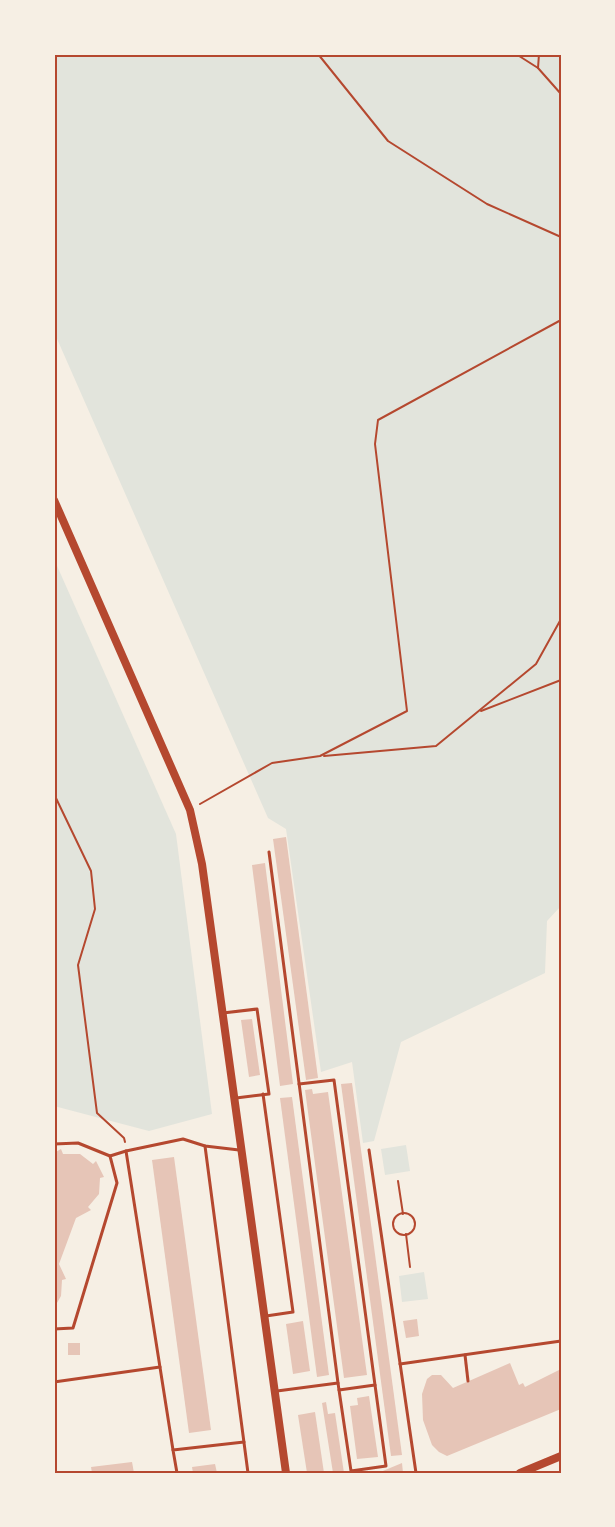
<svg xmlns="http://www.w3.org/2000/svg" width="615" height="1527" font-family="'PT Serif',serif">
  <rect width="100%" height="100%" fill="#f6efe4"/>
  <!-- green -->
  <g fill="#e2e4dc">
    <path d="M54 54H561V906L547 921 545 973 401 1042 374 1141 363 1143 352 1062 321 1072 286 829 268 818 54 332Z"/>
    <path d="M54 559 176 834 212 1114 149 1131 54 1106Z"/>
    <path d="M406 1145 410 1171 385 1175 381 1149Z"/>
    <path d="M424 1272 428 1299 402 1302 399 1276Z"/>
  </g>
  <!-- building -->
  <g fill="#e6c5b7">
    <path d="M286 837 318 1078 306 1080 273 839Z"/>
    <path d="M265 863 293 1084 280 1086 252 865Z"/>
    <path d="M252 1019 260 1075 249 1077 241 1020Z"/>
    <path d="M352 1083 402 1455 391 1456 341 1084Z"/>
    <path d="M312 1089 313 1094 328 1092 367 1375 344 1378 305 1090Z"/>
    <path d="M292 1097 329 1375 317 1377 280 1098Z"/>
    <path d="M61 1149 63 1154H80L93 1164 96 1161 104 1177 100 1178 99 1194 88 1207 91 1210 76 1218 59 1264 66 1279 62 1280 61 1296 54 1308V1153Z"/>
    <path d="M174 1157 211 1430 189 1433 152 1160Z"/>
    <path d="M417 1319 419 1336 406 1338 403 1321Z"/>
    <path d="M303 1321 310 1371 293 1374 286 1324Z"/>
    <rect x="68" y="1343" width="12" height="12"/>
    <path d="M510 1363 519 1385 523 1383 525 1387 561 1369V1409L447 1456 439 1452 432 1445 423 1420 422 1394 427 1379 432 1375H441L453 1388Z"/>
    <path d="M369 1396 378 1457 357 1459 350 1406 358 1405 357 1398Z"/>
    <path d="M326 1402 328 1414 335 1413 344 1473H333L322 1403Z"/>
    <path d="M315 1412 324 1473H307L298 1415Z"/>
    <path d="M132 1462 134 1473H92L91 1467Z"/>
    <path d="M402 1463 403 1473H378Z"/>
    <path d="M215 1464 217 1473H193L192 1467Z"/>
  </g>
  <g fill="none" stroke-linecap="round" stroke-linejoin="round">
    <!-- path -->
    <g stroke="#b5482f" stroke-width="2">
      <path d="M318 54 388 141 487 204 561 237"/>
      <path d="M516 54 538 68 561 94"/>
      <path d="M538 68 539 54"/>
      <path d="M481 711 561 680"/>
      <path d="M324 756 436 746 536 664 561 619"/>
      <path d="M54 794 91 871 95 909 78 965 97 1113 124 1138 125 1142"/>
      <path d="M200 804 272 763 320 756 407 711 375 444 378 420 561 320"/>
      <path d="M398 1181 403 1214"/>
      <circle cx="404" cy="1224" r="11"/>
      <path d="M406 1234 410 1267"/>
    </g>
    <!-- service -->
    <g stroke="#b5482f" stroke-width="3">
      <path d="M269 852 338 1383 277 1391"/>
      <path d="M223 1013 257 1009 269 1094 236 1098"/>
      <path d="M299 1084 334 1080 375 1385 339 1390 338 1383"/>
      <path d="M263 1094 293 1312 266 1316"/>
      <path d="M54 1144 78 1143 110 1156"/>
      <path d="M205 1146 248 1473"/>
      <path d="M369 1150 416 1473"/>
      <path d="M54 1329 73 1328 117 1183 110 1156 126 1151"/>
      <path d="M465 1355 468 1381"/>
      <path d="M400 1364 561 1341"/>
      <path d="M54 1382 160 1367"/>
      <path d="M339 1390 351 1471 386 1466 375 1385"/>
      <path d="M173 1450 126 1151 183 1139 205 1146 239 1150"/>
      <path d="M177 1473 173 1450 244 1442"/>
    </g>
    <!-- secondary -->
    <g stroke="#b5482f" stroke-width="8">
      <path d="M54 500 190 810 202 864 286 1473"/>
      <path d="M520 1473 561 1456"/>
    </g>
  </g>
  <!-- border -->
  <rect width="615" height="1527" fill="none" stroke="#f6efe4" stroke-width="111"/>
  <rect x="56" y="56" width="504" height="1416" fill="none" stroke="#b5482f" stroke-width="2"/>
</svg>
